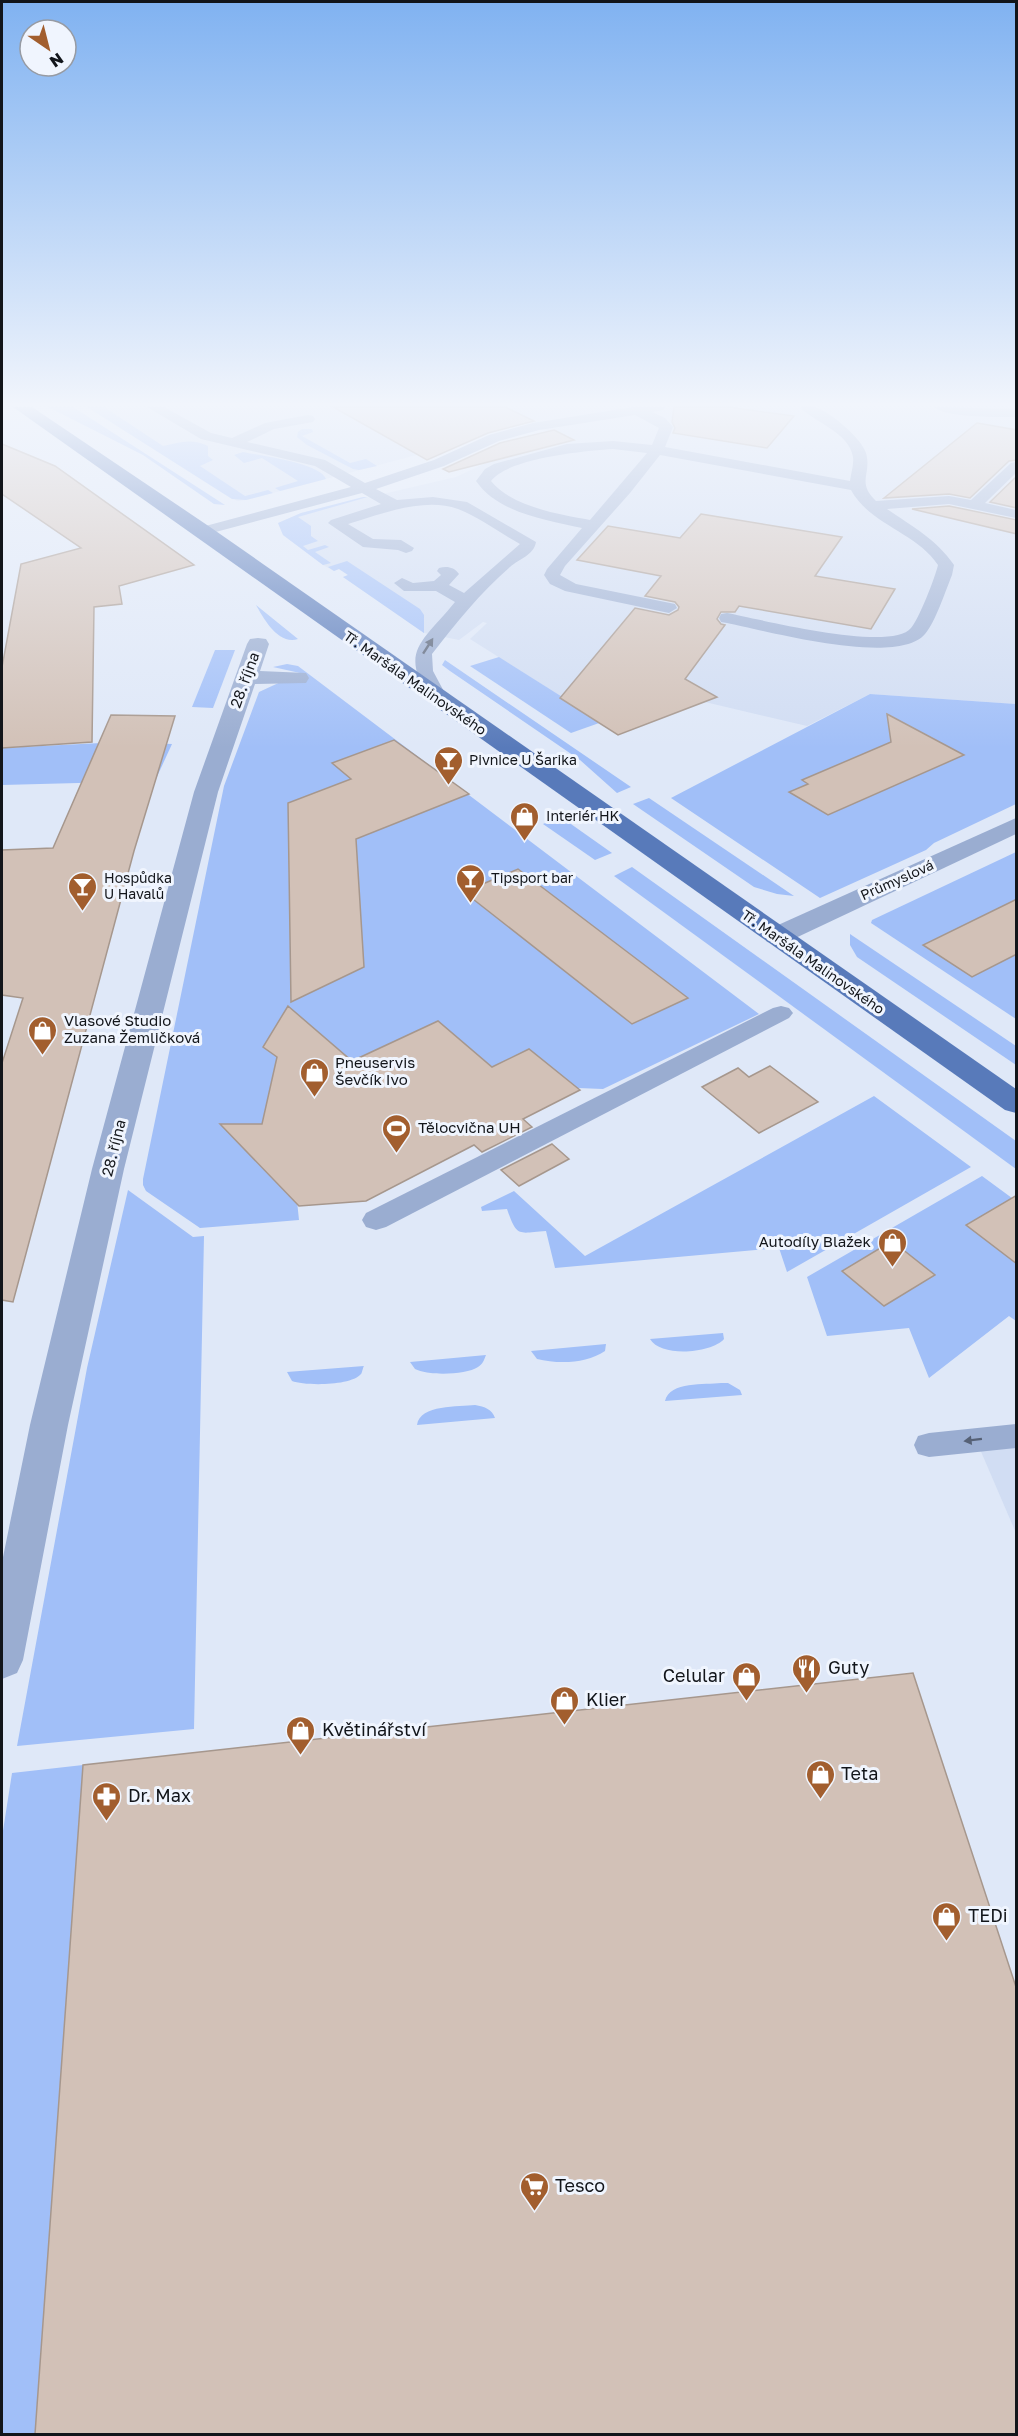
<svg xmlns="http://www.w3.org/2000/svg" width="1018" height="2436" font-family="'Golos Text',sans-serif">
  <rect width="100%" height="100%" fill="#dfe8f8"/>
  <!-- built -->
  <g fill="#d1ddf3">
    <path d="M104 407H1016V704L870 694 807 726 705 702 683 710 601 722 470 639 487 623 483 622 459 640 424 633 343 577 348 575 339 569 334 571 323 565 283 535 278 523 301 513 456 477 488 462 558 443 548 432 525 420 428 452 246 500 237 501Z"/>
    <path d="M1016 1437V1533L976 1440Z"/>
  </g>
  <!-- green -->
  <g fill="#a1bff8">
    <path d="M48 407H73L225 505 214 504 143 455Z"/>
    <path d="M87 407H104L163 446C180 442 192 438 208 446V456L213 460 200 466 245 496 268 490 273 493 246 500 232 499Z"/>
    <path d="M302 429H312L313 432 302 436 350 463 366 459 377 466 359 470 353 469 307 445 297 437 298 432Z"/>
    <path d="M243 452C261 456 320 463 326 479L280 491 275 488 298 481 262 458 244 463 234 455Z"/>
    <path d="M363 497H368L298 517 311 526V536L318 541 303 546 308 550 325 545 329 547 315 552 331 563 323 565 283 535 278 523 301 513Z"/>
    <path d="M347 561 420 609 424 615V633L343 577 348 575 339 569 334 571 328 567Z"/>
    <path d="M256 605 298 639C278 645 264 619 256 605Z"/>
    <path d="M215 650H235L213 708 192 707Z"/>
    <path d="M499 657 602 722 571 733 470 666Z"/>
    <path d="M445 660 631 787 617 793 580 760 450 671 442 665Z"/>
    <path d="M287 664 298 666 759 1014 603 1089 578 1088 365 1195 297 1201 299 1220 200 1228 146 1191 143 1185V1179L224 786 259 692 300 673 273 667Z"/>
    <path d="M870 694 1016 704V804L934 843 926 850 820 898 671 798Z"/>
    <path d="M121 742 172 744 155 781 2 785V748Z"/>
    <path d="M649 798 794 896 777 894 754 887 633 804Z"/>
    <path d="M560 817H561L612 853 595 860 543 824Z"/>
    <path d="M1016 852V1019L871 923 872 920Z"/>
    <path d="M632 867 1016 1141V1169L614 876Z"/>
    <path d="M850 934 1016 1046V1065L857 957 850 945Z"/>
    <path d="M874 1096 971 1167 787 1272 779 1248 555 1268 546 1231C518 1233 517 1238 507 1209L482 1211 481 1207 514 1191 585 1256Z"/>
    <path d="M982 1176 1016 1201V1321L1009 1316 929 1378 909 1328 827 1336 807 1277Z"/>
    <path d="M128 1190 193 1237 204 1236 194 1729 17 1746 87 1368Z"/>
    <path d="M723 1333 724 1339C712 1353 661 1358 650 1339Z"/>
    <path d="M606 1344 605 1351C586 1364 558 1364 537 1359L531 1351Z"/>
    <path d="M486 1355C484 1360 483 1364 478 1367 466 1375 428 1376 415 1369L410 1362Z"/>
    <path d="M364 1366C363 1367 362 1373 361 1374 351 1386 305 1386 292 1381L287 1372Z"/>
    <path d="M721 1383H728L740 1390 742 1395 665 1401C670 1381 705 1385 721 1383Z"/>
    <path d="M475 1405C485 1407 492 1409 495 1418L417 1425C420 1404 459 1407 475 1405Z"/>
    <path d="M83 1765 35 2434H2V1837L12 1773Z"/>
  </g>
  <!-- building -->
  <g fill="#d2c1b7" stroke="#a6978d" stroke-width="1.5">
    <path d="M333 407H505L534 421 488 433 427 460Z"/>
    <path d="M674 407H728L794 416 767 448 673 433 675 428 672 422Z"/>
    <path d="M977 423 1017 430V460L1009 461 970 498 949 494 884 498Z"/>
    <path d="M554 430 574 440 449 472 443 469 500 443Z"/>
    <path d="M2 444 55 466 194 565 119 586 122 604 94 607 92 742 2 748V667L21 564 81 548 2 494Z"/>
    <path d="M1017 476V508L990 502Z"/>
    <path d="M949 506 1017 520V534L912 509Z"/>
    <path d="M701 514 842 537 815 576 895 589 871 629 739 606 735 612H721L717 619 721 624 725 625 685 679 717 697 618 735 560 698 635 608 669 615 678 610 679 607 675 602 645 596 661 576 577 560 608 526 680 538Z"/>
    <path d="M887 714 964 755 828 815 789 792 808 784 802 780 891 742Z"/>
    <path d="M111 715 175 716 134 851 13 1302 2 1300V1063L23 998 2 995V850L53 848Z"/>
    <path d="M394 740 469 794 356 839 364 967 291 1002 288 803 351 779 332 763Z"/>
    <path d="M518 869 688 998 632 1024 464 892Z"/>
    <path d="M1017 899V954L972 977 923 945Z"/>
    <path d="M288 1006 352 1061 438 1021 492 1067 529 1049 580 1090 523 1119 532 1127 482 1152 474 1145 366 1201 299 1206 220 1124H262L277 1057 263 1047Z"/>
    <path d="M770 1066 818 1102 759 1133 702 1087 738 1068 749 1077Z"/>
    <path d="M552 1144 569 1159 519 1186 501 1170Z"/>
    <path d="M1017 1195V1264L966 1225Z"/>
    <path d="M892 1241 935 1275 884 1306 842 1271Z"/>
    <path d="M913 1673 1017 1990V2434H35L83 1765Z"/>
  </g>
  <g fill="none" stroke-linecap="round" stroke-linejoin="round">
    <!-- lane -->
    <g fill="#9aadd1" fill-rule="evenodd">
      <path d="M147 407H164L211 433 232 438 265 423 308 415 313 416 315 419 313 422 274 429 247 442 325 460 365 483 434 460 489 435 533 423 633 407H665L663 410 652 412 665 418 673 427 665 447 850 481C851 473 854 465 853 457 849 432 815 423 800 407 804 407 810 406 814 407 829 410 862 439 866 453 872 474 856 482 876 501L949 496 971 500 1011 463 1016 462V473L985 503 1016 510V518L949 504 887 509C913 527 936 539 954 565L952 575C945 592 936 621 925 634 898 667 766 631 727 623L721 622 719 618 721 614 727 613C759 619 891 653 911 628 919 619 935 578 938 565 916 532 870 525 851 490L660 455 630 493 565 566 560 575 576 584 675 604 677 608 669 613 565 591 550 584 544 575 547 569 582 528C546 520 498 513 476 481L485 469 494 464 567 444 613 441 652 445 659 428 635 415 539 430 499 441 444 466 376 489 397 500 433 497 467 502 536 542C534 555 519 559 510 567 480 593 456 623 432 654L433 671 448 699 445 703H433C397 651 422 643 455 602L436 591H404L394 583 402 578 413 583 434 581 441 575 437 571 439 568C447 566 454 567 459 574L449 585 464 593 520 544C500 533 479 517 458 509 424 497 381 514 348 524L373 539 401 540 414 548 412 551 406 553 398 550 363 547 328 523 331 520 381 504 362 493 208 534H198L195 531 198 528 351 487 315 466 201 439ZM613 449 647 453 590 520C558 514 512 507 491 481 508 458 584 451 613 449Z"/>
      <path d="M934 407 1016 409V417C1000 417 946 418 934 407Z"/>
      <path d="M781 1006 789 1008 793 1013 789 1018 386 1227 376 1230 366 1227 362 1220 366 1213 773 1008Z"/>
      <path d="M1016 1424V1448L929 1457 918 1454 914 1445 918 1436 929 1433Z"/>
    </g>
    <!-- street -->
    <g fill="#9aadd1" fill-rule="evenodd">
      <path d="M258 638 266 639 269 644 260 671 306 673 309 678 306 683 255 684 218 792 124 1169 68 1425 23 1660 17 1673 2 1679V1562L30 1425 92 1169 194 792 247 644 250 639Z"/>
      <path d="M1016 818V834L787 942 777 944 767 942 763 936 767 930Z"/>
    </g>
    <!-- primary -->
    <path fill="#587aba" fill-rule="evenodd" d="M13 407H32L210 527 1016 1089V1113L1005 1110Z"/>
  </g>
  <!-- one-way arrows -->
  <defs><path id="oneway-solid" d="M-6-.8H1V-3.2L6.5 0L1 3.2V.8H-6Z" transform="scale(1.5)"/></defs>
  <g fill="#566176">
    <use href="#oneway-solid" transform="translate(428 646) rotate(-57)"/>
    <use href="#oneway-solid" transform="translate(973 1440) rotate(173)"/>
  </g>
  <!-- sky -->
  <linearGradient id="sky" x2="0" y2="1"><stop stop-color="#80b2f1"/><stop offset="0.54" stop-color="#f1f5fc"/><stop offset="1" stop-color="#f1f5fc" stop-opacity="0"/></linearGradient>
  <rect width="1018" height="748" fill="url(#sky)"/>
  <!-- icons -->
  <defs>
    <symbol id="bar-pin" viewBox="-11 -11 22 30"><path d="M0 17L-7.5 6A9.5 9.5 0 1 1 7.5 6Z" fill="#a25e2e" stroke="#f0f5fe"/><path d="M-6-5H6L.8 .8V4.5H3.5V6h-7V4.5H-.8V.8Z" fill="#fff"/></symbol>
    <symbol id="shop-pin" viewBox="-11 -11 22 30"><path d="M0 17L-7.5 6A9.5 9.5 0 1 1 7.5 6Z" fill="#a25e2e" stroke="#f0f5fe"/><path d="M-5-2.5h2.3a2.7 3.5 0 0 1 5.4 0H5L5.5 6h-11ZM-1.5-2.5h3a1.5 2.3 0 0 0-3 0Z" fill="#fff"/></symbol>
    <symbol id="stadium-pin" viewBox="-11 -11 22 30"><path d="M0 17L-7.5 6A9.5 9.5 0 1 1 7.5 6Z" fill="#a25e2e" stroke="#f0f5fe"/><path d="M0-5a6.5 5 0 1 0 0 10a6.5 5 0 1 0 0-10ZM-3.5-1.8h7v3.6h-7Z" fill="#fff"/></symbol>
    <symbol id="restaurant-pin" viewBox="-11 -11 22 30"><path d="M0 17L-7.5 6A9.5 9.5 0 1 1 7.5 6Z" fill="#a25e2e" stroke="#f0f5fe"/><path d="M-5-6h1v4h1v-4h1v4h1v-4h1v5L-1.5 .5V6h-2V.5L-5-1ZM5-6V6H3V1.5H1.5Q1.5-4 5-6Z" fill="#fff"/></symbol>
    <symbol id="pharmacy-pin" viewBox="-11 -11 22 30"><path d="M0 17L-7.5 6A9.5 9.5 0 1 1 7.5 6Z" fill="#a25e2e" stroke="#f0f5fe"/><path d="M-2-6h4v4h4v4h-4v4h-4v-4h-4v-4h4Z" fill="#fff"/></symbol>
    <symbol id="supermarket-pin" viewBox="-11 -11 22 30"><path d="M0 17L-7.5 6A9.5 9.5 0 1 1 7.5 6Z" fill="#a25e2e" stroke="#f0f5fe"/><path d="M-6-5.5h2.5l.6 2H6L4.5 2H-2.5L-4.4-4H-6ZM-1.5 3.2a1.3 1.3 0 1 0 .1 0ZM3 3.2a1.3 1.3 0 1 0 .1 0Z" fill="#fff"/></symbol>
  </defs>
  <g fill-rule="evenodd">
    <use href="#bar-pin" x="432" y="744" width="33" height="45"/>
    <use href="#shop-pin" x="508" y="800" width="33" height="45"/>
    <use href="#bar-pin" x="454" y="862" width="33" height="45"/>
    <use href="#bar-pin" x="66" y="870" width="33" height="45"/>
    <use href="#shop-pin" x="26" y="1014" width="33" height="45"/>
    <use href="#shop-pin" x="298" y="1056" width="33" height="45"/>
    <use href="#stadium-pin" x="380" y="1112" width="33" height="45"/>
    <use href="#shop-pin" x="876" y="1226" width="33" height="45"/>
    <use href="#restaurant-pin" x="790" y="1652" width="33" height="45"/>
    <use href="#shop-pin" x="730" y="1660" width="33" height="45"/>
    <use href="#shop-pin" x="548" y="1684" width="33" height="45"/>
    <use href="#shop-pin" x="284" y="1714" width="33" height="45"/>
    <use href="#shop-pin" x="804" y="1758" width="33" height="45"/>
    <use href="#pharmacy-pin" x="90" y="1780" width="33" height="45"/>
    <use href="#shop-pin" x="930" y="1900" width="33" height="45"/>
    <use href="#supermarket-pin" x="518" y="2170" width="33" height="45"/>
  </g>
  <g text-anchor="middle" stroke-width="6" stroke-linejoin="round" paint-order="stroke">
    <!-- far-street labels -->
    <g font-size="14" fill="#12151a" stroke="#f0f5fe">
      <text transform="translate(415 683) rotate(35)" y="5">Tř. Maršála Malinovského</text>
      <text transform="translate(897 880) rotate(-24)" y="5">Průmyslová</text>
      <text transform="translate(813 962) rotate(35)" y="5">Tř. Maršála Malinovského</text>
    </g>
    <!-- far-poi labels -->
    <g font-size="14" fill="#12151a" stroke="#f0f5fe" text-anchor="start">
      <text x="469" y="765">Pivnice U Šarika</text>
      <text x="546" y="821">Interiér HK</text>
      <text x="104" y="883">Hospůdka<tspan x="104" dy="16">U Havalů</tspan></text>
      <text x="491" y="883">Tipsport bar</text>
    </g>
    <!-- street labels -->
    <g font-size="15" fill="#12151a" stroke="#f0f5fe">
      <text transform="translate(245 680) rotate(-70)" y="5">28. října</text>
      <text transform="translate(114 1148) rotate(-76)" y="5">28. října</text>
    </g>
    <!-- poi labels -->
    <g font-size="15" fill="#12151a" stroke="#f0f5fe" text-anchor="start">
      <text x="64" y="1026">Vlasové Studio<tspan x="64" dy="17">Zuzana Žemličková</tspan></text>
      <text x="335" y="1068">Pneuservis<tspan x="335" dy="17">Ševčík Ivo</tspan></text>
      <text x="418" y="1133">Tělocvična UH</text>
      <text x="871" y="1247" text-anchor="end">Autodíly Blažek</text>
    </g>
    <!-- near-poi labels -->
    <g font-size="18" fill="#12151a" stroke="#f0f5fe" text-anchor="start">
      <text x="828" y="1674">Guty</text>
      <text x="725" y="1682" text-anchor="end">Celular</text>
      <text x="586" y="1706">Klier</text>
      <text x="322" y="1736">Květinářství</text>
      <text x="841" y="1780">Teta</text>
      <text x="128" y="1802">Dr. Max</text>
      <text x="968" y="1922">TEDi</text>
      <text x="555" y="2192">Tesco</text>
    </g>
  </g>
  <!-- border -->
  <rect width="1018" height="2436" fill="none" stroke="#12151a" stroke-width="6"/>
  <!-- north arrow -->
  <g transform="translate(48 48) rotate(145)"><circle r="28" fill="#f0f5fe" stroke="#979ba3" stroke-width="1.5"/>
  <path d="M0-4.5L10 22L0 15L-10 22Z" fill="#a25e2e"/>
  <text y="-9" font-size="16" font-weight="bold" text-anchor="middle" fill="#12151a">N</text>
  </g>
</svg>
